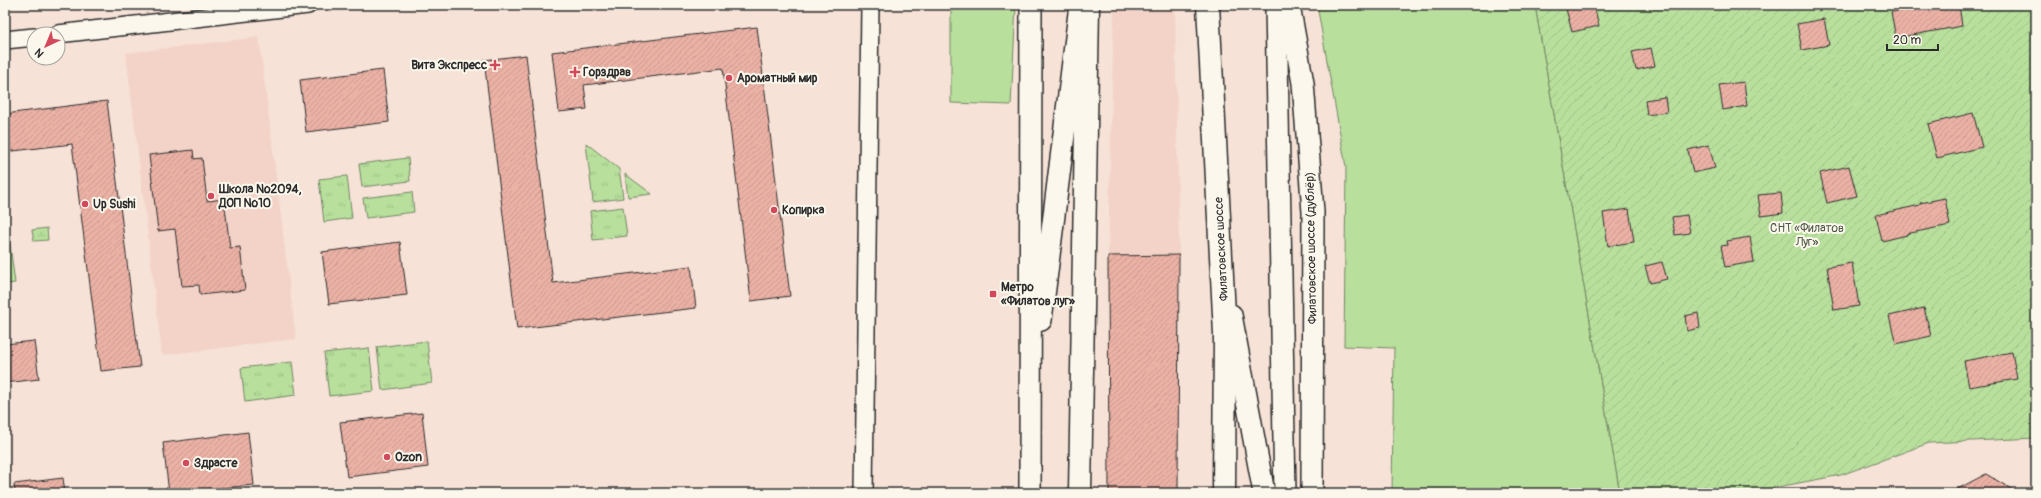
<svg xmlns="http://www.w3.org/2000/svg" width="2041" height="498" font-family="Pangolin,sans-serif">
  <defs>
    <pattern id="park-tufts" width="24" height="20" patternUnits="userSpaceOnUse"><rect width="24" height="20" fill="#b8e09c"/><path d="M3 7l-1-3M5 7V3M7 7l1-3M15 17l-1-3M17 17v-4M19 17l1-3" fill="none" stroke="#9ec087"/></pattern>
    <pattern id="garden-furrows" width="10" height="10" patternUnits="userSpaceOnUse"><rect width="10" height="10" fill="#b8e09c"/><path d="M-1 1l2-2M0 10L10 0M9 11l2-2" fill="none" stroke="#9ec087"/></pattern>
    <pattern id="building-hatch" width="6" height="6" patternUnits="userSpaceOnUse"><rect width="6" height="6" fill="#ebb1a5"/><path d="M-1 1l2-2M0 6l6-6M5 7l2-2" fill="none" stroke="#ca988e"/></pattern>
  </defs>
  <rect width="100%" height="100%" fill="#f6e2d7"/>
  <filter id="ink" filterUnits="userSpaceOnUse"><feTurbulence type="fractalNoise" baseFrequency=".025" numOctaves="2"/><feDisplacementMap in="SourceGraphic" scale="8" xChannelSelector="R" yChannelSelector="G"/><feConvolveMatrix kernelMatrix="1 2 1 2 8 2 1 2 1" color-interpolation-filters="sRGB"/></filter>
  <g filter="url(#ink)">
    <!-- built -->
    <g fill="#f3d3c8">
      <path d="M1114 5H1175L1179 256H1108Z"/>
      <path d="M259 37 296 339 162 355 126 53Z"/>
    </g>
    <!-- grass -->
    <g fill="#b8e09c" stroke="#728664">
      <path d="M951 5H1016L1011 105 951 103Z"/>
      <path d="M1317 5H1535L1620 493H1392L1394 348 1344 346 1346 167Z"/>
    </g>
    <!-- park -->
    <g fill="url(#park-tufts)" stroke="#728664">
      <path d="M586 143 619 169 623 198 593 202Z"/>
      <path d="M408 158 410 181 362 187 359 164Z"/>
      <path d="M625 174 652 194 628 197Z"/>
      <path d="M347 176 352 218 324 222 319 179Z"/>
      <path d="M412 192 414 212 366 218 363 198Z"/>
      <path d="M623 207 627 236 593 240 590 211Z"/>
      <path d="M5 222H7L15 283 5 284Z"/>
      <path d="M47 228 48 240 34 241 32 230Z"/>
      <path d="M427 341 432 383 382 390 377 347Z"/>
      <path d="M369 348 374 391 329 396 324 353Z"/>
      <path d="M292 362 296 395 245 402 241 368Z"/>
    </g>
    <!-- garden -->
    <path fill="url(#garden-furrows)" stroke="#728664" d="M1535 5H2036V438L1929 443 1841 475 1746 493H1620Z"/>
    <!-- building -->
    <g fill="url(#building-hatch)" stroke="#2b2b2b">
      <path d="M1565 5H1594L1599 26 1572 32Z"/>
      <path d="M1929 5H1959L1962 26 1896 38 1891 12Z"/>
      <path d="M1824 19 1829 45 1802 50 1797 24Z"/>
      <path d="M757 27 790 296 751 301 723 68 584 85 587 109 559 112 552 52Z"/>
      <path d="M1651 48 1655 66 1636 70 1632 52Z"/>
      <path d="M526 55 553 283 691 266 696 308 517 329 484 60Z"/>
      <path d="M383 70 389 122 306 132 300 80Z"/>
      <path d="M1744 82 1747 106 1723 110 1719 85Z"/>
      <path d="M1665 97 1667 112 1647 115 1645 100Z"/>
      <path d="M107 101 140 367 101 371 72 144 5 152V114Z"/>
      <path d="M1973 113 1982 147 1937 158 1928 124Z"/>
      <path d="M1709 145 1715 168 1693 173 1688 150Z"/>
      <path d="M193 150 194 159 202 158 207 201 224 199 230 248 240 247 245 290 200 295 199 285 182 286 175 229 158 231 149 155Z"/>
      <path d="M1849 166 1857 196 1827 203 1820 173Z"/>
      <path d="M1781 193 1783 213 1761 216 1758 195Z"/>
      <path d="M1945 198 1950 225 1906 234 1907 235 1882 241 1876 215 1920 205V203Z"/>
      <path d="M1629 209 1634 242 1608 246 1603 213Z"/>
      <path d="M1687 215 1690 233 1675 235 1672 217Z"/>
      <path d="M1750 237 1754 262 1725 267 1721 246 1728 245 1727 241Z"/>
      <path d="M400 242 407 295 329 304 322 252Z"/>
      <path d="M1179 255 1178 493H1109L1108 256Z"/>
      <path d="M1662 262 1667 279 1650 283 1645 266Z"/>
      <path d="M1852 263 1859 306 1834 310 1827 267Z"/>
      <path d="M1924 308 1931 336 1896 344 1889 316Z"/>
      <path d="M1698 313 1700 328 1687 331 1685 316Z"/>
      <path d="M34 341 39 379 5 383V344Z"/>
      <path d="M2012 352 2017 379 1969 387 1964 361Z"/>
      <path d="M422 413 428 467 347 477 340 422Z"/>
      <path d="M248 432 254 485 169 493 163 443Z"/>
      <path d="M1986 474 2018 493H1950Z"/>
      <path d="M63 478 65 493H15L14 484Z"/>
    </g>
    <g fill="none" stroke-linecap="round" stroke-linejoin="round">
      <defs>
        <g id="minor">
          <path d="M58 34 308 5"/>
          <path d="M5 40 34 37"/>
          <path d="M864 493 870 5"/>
        </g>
        <g id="tertiary">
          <path d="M1276 5 1285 493"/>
          <path d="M1289 5 1303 83 1313 212 1312 493"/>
          <path d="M1231 315 1264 493"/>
          <path d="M1041 320 1080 5"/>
          <path d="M1030 493 1031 5"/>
        </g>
        <g id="secondary">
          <path d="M1208 5 1225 334 1224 493"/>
          <path d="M1080 493 1088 5"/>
        </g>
      </defs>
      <!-- minor casing -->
      <use href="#minor" stroke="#2b2b2b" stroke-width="20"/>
      <!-- tertiary casing -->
      <use href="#tertiary" stroke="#2b2b2b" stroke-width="24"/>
      <!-- secondary casing -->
      <use href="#secondary" stroke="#2b2b2b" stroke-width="25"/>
      <!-- minor -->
      <use href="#minor" stroke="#fbf7ec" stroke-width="17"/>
      <!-- tertiary -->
      <use href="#tertiary" stroke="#fbf7ec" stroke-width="21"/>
      <!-- secondary -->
      <use href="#secondary" stroke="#fbf7ec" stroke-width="22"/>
    </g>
  </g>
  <!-- markers -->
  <g fill="#d1495b" stroke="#fbf7ec" stroke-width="1.5">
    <path d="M493 59h4v4h4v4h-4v4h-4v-4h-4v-4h4z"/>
    <path d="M573 66h4v4h4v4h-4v4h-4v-4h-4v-4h4z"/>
    <circle cx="729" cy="78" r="4"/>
    <circle cx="211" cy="196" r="4"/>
    <circle cx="85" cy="204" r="4"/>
    <circle cx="774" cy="210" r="4"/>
    <rect x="989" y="290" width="8" height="8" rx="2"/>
    <circle cx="387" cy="457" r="4"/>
    <circle cx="186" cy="463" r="4"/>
  </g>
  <g text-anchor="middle" stroke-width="4" stroke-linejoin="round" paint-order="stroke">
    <!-- poi labels -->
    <g font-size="12" font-weight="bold" fill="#2b2b2b" stroke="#fbf7ec" text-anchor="start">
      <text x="487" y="69" text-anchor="end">Вита Экспресс</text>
      <text x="583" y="76">Горздрав</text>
      <text x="737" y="82">Ароматный мир</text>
      <text x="219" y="193">Школа №2094,<tspan x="219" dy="14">ДОП №10</tspan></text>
      <text x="93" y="208">Up Sushi</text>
      <text x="782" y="214">Копирка</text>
      <text x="1001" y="291">Метро<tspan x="1001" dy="14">«Филатов луг»</tspan></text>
      <text x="395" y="461">Ozon</text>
      <text x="194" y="467">Здрасте</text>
    </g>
    <!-- park labels -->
    <g font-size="12" fill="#4e5847" stroke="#fbf7ec">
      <text x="1807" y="232">СНТ «Филатов<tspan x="1807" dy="14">Луг»</tspan></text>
    </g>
    <!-- street labels -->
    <g font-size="12" fill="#2b2b2b" stroke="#fbf7ec">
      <text transform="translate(1311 248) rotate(-91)" y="4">Филатовское шоссе (дублёр)</text>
      <text transform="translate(1221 249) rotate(-93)" y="4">Филатовское шоссе</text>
    </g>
  </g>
  <!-- margin -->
  <rect width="2041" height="498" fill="none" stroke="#fbf7ec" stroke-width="20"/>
  <rect x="10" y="10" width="2021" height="478" fill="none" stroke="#2b2b2b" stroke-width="1.5" filter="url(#ink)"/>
  <!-- north arrow -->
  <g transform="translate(46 46) rotate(224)"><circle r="19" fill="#fbf7ec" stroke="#a8a59f"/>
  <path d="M0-3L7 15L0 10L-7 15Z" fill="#d1495b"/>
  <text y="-6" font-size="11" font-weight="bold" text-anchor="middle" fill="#2b2b2b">N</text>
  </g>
  <!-- scale -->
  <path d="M1887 44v6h51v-6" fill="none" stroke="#2b2b2b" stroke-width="2"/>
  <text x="1893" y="44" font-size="12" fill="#2b2b2b" stroke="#fbf7ec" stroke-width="3" paint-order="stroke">20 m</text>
</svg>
